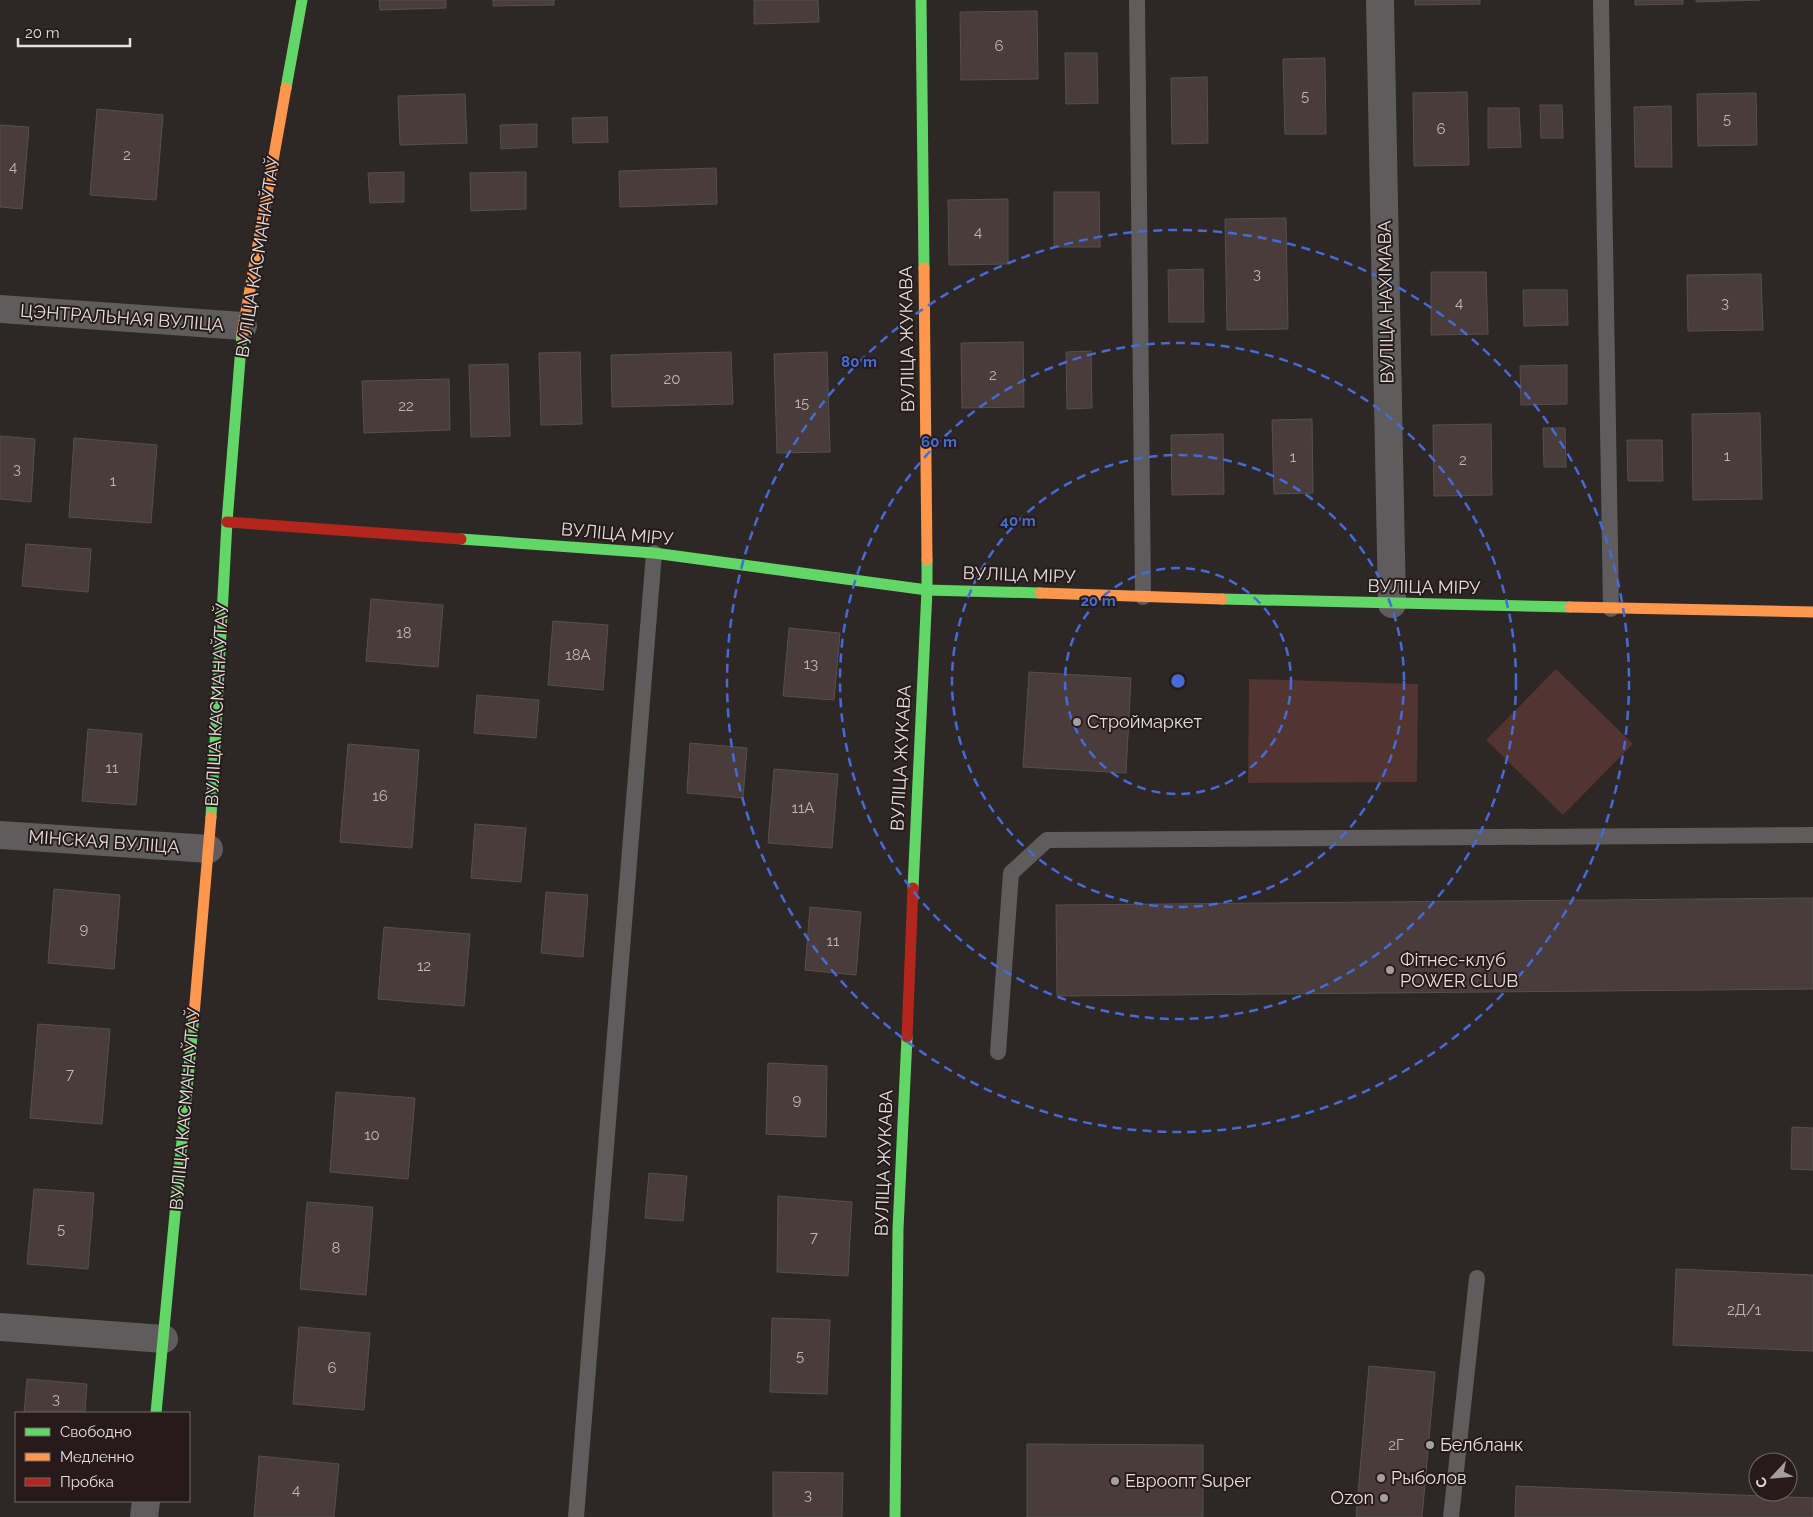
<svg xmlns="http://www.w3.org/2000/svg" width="1813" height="1517" font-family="Raleway,sans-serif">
  <rect width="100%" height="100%" fill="#2d2726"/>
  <!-- green -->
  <g fill="#523430">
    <path d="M1556 669 1633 744 1563 815 1486 740Z"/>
    <path d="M1249 679 1418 684 1417 782 1248 783Z"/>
  </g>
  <!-- building -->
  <g fill="#493c3a" stroke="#555050">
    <path d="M379 0H446V8L380 10Z"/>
    <path d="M493 0H554V5L493 6Z"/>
    <path d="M754 0H818L819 22 754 24Z"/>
    <path d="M1415 0H1480V4L1415 5Z"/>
    <path d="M1635 0H1683V4L1635 5Z"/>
    <path d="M1696 0H1760L1696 2Z"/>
    <path d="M1037 11 1038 79 961 80 960 12Z"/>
    <path d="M1065 53H1097L1098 103 1066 104Z"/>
    <path d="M1325 58 1326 134H1285L1283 59Z"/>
    <path d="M1207 77 1208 143 1172 144 1171 78Z"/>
    <path d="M1467 92 1469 165 1414 166 1413 93Z"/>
    <path d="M1756 93 1757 145 1698 146 1697 94Z"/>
    <path d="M465 94 467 143 400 145 398 96Z"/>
    <path d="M1540 105H1562L1563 138H1541Z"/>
    <path d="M1671 106 1672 167H1635L1634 107Z"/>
    <path d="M1488 108H1519L1521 147 1488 148Z"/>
    <path d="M97 109 163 115 156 200 90 195Z"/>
    <path d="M607 117 608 142 573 143 572 118Z"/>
    <path d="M537 124V147L501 149 500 125Z"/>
    <path d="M0 125 29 127 22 209 0 207Z"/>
    <path d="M716 168 717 204 620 207 619 171Z"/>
    <path d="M404 172V202L370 203 368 173Z"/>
    <path d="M526 172V209L471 211 470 173Z"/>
    <path d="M1054 192H1099L1100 247H1054Z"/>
    <path d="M1008 199V264L949 265 948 200Z"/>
    <path d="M1286 218 1288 329 1227 330 1225 219Z"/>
    <path d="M1203 269 1204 322H1169L1168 270Z"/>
    <path d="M1431 272H1486L1488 334 1431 335Z"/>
    <path d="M1761 274 1763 330 1688 331 1687 275Z"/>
    <path d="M1523 290H1567L1568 325 1524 326Z"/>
    <path d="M1023 342 1024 407 962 408 961 343Z"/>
    <path d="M1091 351 1092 408 1067 409 1066 352Z"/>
    <path d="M580 352 582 424 541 425 539 353Z"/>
    <path d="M731 352 733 404 612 407 611 355Z"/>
    <path d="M827 352 830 452 777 453 774 354Z"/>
    <path d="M508 364 510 436 471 437 469 365Z"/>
    <path d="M1567 365V404L1521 405 1520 366Z"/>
    <path d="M449 379 450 430 364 433 362 381Z"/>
    <path d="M1760 413 1762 499 1693 500 1692 414Z"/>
    <path d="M1312 419 1313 493 1274 494 1272 420Z"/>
    <path d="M1491 424 1492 495 1434 496 1433 425Z"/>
    <path d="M1543 428H1565L1566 467H1544Z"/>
    <path d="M1223 434 1224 494 1172 495 1171 435Z"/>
    <path d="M0 436 35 439 31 502 0 499Z"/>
    <path d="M74 438 157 445 151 523 69 517Z"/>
    <path d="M1627 440H1662L1663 481H1628Z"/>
    <path d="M26 544 91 549 88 592 22 586Z"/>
    <path d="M371 599 443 605 438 667 366 661Z"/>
    <path d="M553 621 608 625 603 690 548 685Z"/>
    <path d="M789 628 840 633 834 700 783 696Z"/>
    <path d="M1029 672 1131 678 1126 773 1023 767Z"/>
    <path d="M477 695 539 700 536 738 474 733Z"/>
    <path d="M88 729 142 734 136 805 82 801Z"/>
    <path d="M690 743 747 748 743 798 687 793Z"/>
    <path d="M348 744 419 750 412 848 340 842Z"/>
    <path d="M774 769 838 774 832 848 768 843Z"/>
    <path d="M475 824 526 828 521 882 471 878Z"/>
    <path d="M54 889 120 895 114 969 48 963Z"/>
    <path d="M546 892 588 895 583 957 541 953Z"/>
    <path d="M1813 898V989L1057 996 1056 905Z"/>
    <path d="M810 907 861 912 856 975 805 970Z"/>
    <path d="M384 927 470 934 464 1006 378 999Z"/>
    <path d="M38 1024 110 1029 102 1124 30 1118Z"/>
    <path d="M768 1063 827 1066 826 1137 766 1134Z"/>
    <path d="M336 1092 415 1098 408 1179 330 1172Z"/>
    <path d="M1792 1127 1813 1128V1170L1791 1169Z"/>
    <path d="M649 1173 687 1176 683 1221 645 1218Z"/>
    <path d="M34 1189 94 1193 88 1269 27 1264Z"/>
    <path d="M778 1196 852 1202 848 1276 777 1272Z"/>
    <path d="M307 1202 373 1207 366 1295 300 1289Z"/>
    <path d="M1676 1269 1813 1275V1351L1673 1345Z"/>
    <path d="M772 1318 830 1320 827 1394 770 1392Z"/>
    <path d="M299 1327 370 1333 364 1410 293 1404Z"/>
    <path d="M1369 1366 1435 1372 1422 1517H1356Z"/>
    <path d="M27 1379 87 1384 85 1413H24Z"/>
    <path d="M1027 1444 1203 1445V1517H1027Z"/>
    <path d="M259 1456 339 1464 334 1517H254Z"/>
    <path d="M773 1472 843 1473 842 1517H773Z"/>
    <path d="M1516 1486 1813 1498V1517H1515Z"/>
  </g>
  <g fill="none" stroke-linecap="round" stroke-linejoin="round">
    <!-- lane -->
    <g stroke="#5e5c5c" stroke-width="16">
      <path d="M1137 0 1143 597"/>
      <path d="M1601 0 1611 609"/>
      <path d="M998 1052 1011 873 1047 840 1813 835"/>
      <path d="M576 1517 654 553"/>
      <path d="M1451 1517 1477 1278"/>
    </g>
    <!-- street -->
    <g stroke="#5e5c5c" stroke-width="28">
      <path d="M1380 0 1392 604"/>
      <path d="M0 309 243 326"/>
      <path d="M0 835 209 849"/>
      <path d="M0 1327 164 1339"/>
      <path d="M144 1517 146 1501"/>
    </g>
    <!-- fast -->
    <g stroke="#63d668" stroke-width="11">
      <path d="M921 0 924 268"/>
      <path d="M286 88 302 0"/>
      <path d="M461 539 654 553 927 590 1040 593"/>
      <path d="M1222 599 1570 607"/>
      <path d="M211 817 227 522 242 334"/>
      <path d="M913 888 927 590V560"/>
      <path d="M156 1413 194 1015"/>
      <path d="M895 1517 898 1229 907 1037"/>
    </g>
    <!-- slow -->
    <g stroke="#ff974d" stroke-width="11">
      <path d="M924 268 927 560"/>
      <path d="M242 334 286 88"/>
      <path d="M1040 593 1222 599"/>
      <path d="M1570 607 1813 612"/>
      <path d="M194 1015 211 817"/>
    </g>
    <!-- jam -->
    <g stroke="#b3261e" stroke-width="11">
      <path d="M227 522 461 539"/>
      <path d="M907 1037 913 888"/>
    </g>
  </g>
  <!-- distance rings -->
  <g fill="none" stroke="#456bd9" stroke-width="2.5" stroke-dasharray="9 6">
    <circle cx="1178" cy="681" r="113"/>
    <circle cx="1178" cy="681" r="226"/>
    <circle cx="1178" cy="681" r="338"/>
    <circle cx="1178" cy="681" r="451"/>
  </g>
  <!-- markers -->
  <g fill="#a59f9e" stroke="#261b1a" stroke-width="2">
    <circle cx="1077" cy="722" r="5"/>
    <circle cx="1390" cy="970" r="5"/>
    <circle cx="1430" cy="1445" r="5"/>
    <circle cx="1381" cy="1478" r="5"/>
    <circle cx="1115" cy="1481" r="5"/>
    <circle cx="1384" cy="1498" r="5"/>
  </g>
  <g text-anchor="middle" stroke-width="4" stroke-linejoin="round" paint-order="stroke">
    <!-- number labels -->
    <g font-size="15" fill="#bfb6b5">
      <text x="999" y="51">6</text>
      <text x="1305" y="101">5</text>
      <text x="1727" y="124">5</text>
      <text x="1441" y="134">6</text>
      <text x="127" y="160">2</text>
      <text x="13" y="172">4</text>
      <text x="978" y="237">4</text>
      <text x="1257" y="279">3</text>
      <text x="1459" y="308">4</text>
      <text x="1725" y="308">3</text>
      <text x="993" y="380">2</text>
      <text x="672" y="384">20</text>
      <text x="802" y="408">15</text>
      <text x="406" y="411">22</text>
      <text x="1727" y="461">1</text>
      <text x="1293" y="462">1</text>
      <text x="1463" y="465">2</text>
      <text x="17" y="474">3</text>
      <text x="113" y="486">1</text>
      <text x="404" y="638">18</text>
      <text x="578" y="660">18А</text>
      <text x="811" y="669">13</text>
      <text x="112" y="773">11</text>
      <text x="380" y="801">16</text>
      <text x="803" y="813">11А</text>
      <text x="84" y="934">9</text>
      <text x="833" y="946">11</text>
      <text x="424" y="971">12</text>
      <text x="70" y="1079">7</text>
      <text x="797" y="1105">9</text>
      <text x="372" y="1140">10</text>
      <text x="61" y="1234">5</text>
      <text x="814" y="1242">7</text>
      <text x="336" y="1253">8</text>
      <text x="1744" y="1315">2Д/1</text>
      <text x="800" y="1361">5</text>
      <text x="332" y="1373">6</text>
      <text x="56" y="1404">3</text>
      <text x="1396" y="1450">2Г</text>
      <text x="296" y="1495">4</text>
      <text x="808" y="1500">3</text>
    </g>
    <!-- street labels -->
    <g font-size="18" fill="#e6dfde" stroke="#261b1a">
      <text transform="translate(258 257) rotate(-81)" y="6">ВУЛІЦА КАСМАНАЎТАЎ</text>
      <text transform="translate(1386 302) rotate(-91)" y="6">ВУЛІЦА НАХІМАВА</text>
      <text transform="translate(122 318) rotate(4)" y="6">ЦЭНТРАЛЬНАЯ ВУЛІЦА</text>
      <text transform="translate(907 339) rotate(-91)" y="6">ВУЛІЦА ЖУКАВА</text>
      <text transform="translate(617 534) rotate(5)" y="6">ВУЛІЦА МІРУ</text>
      <text transform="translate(1019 575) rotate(2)" y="6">ВУЛІЦА МІРУ</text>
      <text transform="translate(1424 587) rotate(1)" y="6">ВУЛІЦА МІРУ</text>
      <text transform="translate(217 705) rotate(-87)" y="6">ВУЛІЦА КАСМАНАЎТАЎ</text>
      <text transform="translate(901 758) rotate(-87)" y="6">ВУЛІЦА ЖУКАВА</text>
      <text transform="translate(104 842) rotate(4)" y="6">МІНСКАЯ ВУЛІЦА</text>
      <text transform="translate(185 1109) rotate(-85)" y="6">ВУЛІЦА КАСМАНАЎТАЎ</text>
      <text transform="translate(884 1163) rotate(-88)" y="6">ВУЛІЦА ЖУКАВА</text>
    </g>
    <!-- poi labels -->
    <g font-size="18" fill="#e6dfde" stroke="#261b1a" text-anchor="start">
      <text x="1087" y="728">Строймаркет</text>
      <text x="1400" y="966">Фітнес-клуб<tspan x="1400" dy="21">POWER CLUB</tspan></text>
      <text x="1440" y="1451">Белбланк</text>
      <text x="1391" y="1484">Рыболов</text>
      <text x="1125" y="1487">Евроопт Super</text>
      <text x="1374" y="1504" text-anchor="end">Ozon</text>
    </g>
  </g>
  <circle cx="1178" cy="681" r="8" fill="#456bd9" stroke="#261b1a" stroke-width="2.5"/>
  <g font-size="15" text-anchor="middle" font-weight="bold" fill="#456bd9" stroke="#261b1a" stroke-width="4" stroke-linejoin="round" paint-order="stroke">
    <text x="859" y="367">80 m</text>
    <text x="939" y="447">60 m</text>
    <text x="1018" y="526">40 m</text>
    <text x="1098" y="606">20 m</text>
  </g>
  <!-- legend -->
  <rect x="15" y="1412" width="175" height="90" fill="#261b1a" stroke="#736968"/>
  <rect x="25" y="1428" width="25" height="8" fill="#63d668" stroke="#736968"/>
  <text x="60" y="1437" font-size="15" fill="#e6dfde">Свободно</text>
  <rect x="25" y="1453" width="25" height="8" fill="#ff974d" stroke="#736968"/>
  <text x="60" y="1462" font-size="15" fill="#e6dfde">Медленно</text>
  <rect x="25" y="1478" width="25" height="8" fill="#b3261e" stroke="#736968"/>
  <text x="60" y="1487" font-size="15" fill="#e6dfde">Пробка</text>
  <!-- north arrow -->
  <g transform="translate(1773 1477) rotate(244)"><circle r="24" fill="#261b1a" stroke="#736968"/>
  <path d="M0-4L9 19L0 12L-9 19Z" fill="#a59f9e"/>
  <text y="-8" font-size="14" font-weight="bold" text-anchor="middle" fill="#e6dfde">С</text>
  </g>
  <!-- scale -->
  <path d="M18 38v8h112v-8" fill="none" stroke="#e6dfde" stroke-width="2.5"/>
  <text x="25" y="38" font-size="15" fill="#e6dfde" stroke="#261b1a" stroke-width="4" paint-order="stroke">20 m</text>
</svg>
